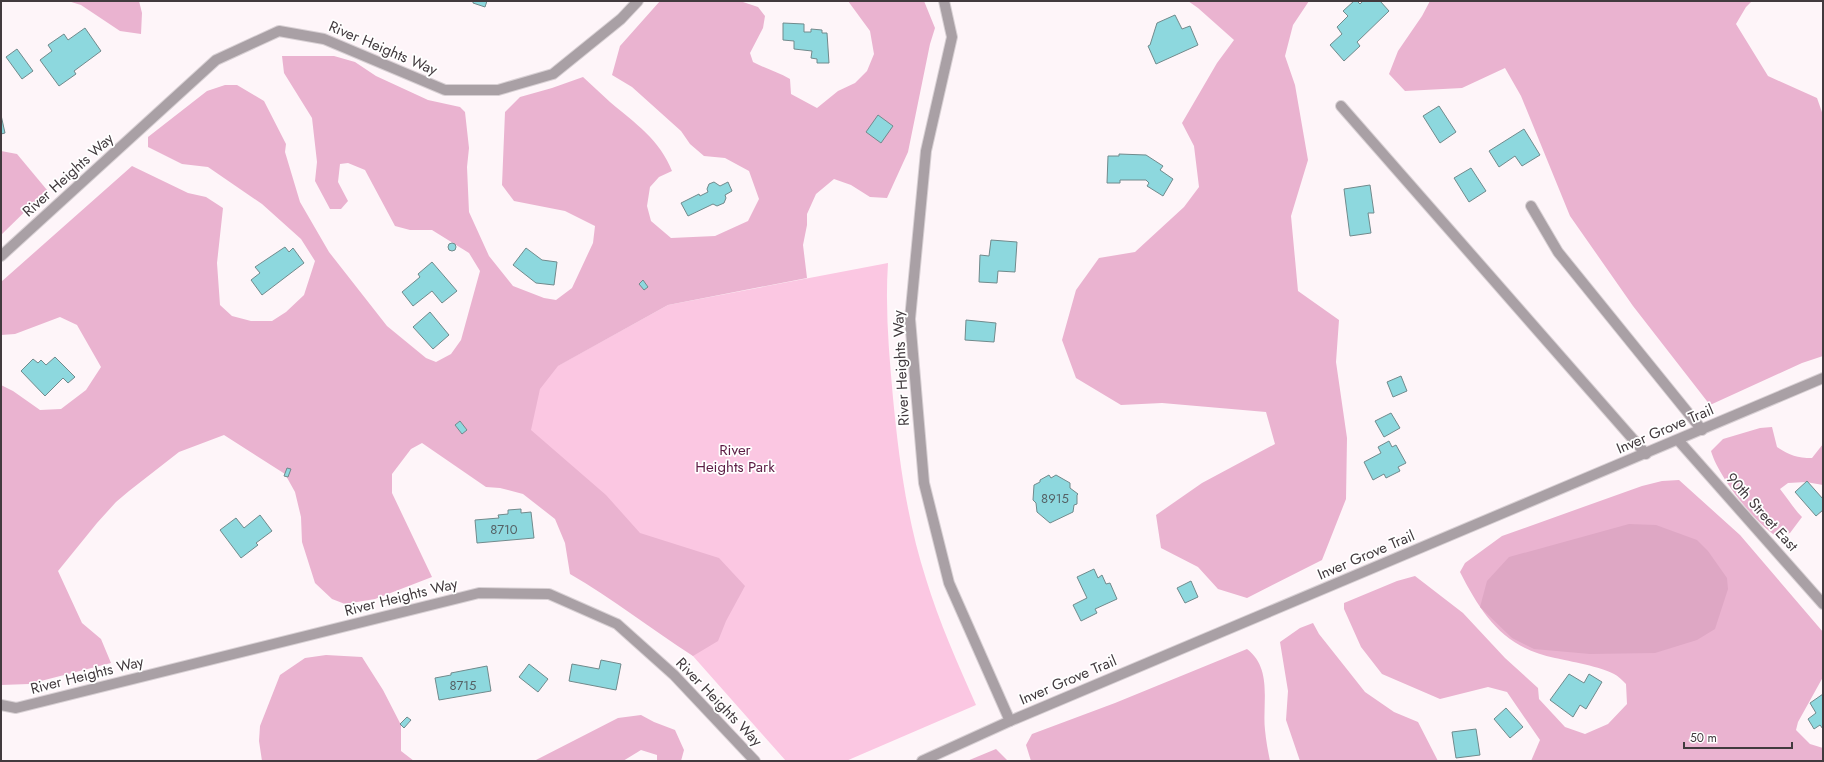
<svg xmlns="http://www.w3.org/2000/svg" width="1824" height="762" font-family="Jost,sans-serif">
  <rect width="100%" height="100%" fill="#fef5f9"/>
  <!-- green -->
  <path fill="#fbc7e2" d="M888 263C885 308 889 353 893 398 899 460 907 520 926 579 939 622 958 664 976 705L846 761H786L476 411 668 305Z"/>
  <!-- forest -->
  <g fill="#eab3d0">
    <path d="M68 1H139L142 13 141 34 120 31 81 5Z"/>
    <path d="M660 1H740L758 7 765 16 763 28 750 53 753 62C766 69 778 72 790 79L791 94 817 108 838 91 855 83 867 71 874 54 870 31 848 1H924L935 28 930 44 908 152 887 198 870 197 851 185 834 179 816 194 807 214V225L803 245 807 278 668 305 558 366 540 389 531 430 606 495 640 533 719 558 745 586 726 621 718 641 693 656C651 629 613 599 570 574L565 543 555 519 523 494 500 488 486 487 422 443 411 449 392 474V493L432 577 375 599 345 604 332 599 315 583 302 542 301 517 295 492 285 474 224 435 179 452 129 491 116 502 97 523 58 571 82 623 101 639 111 663 29 684 1 685V385L13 391 40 410 61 409 86 390 101 367 77 325 60 317 15 334 1 335V282L132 166 188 193 206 197 223 208 217 263 220 305 232 316 251 321H272L286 312 304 295 315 261 301 239 262 204 208 167 182 164 148 147V137L207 91 225 85H237L264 101 286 144 285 152 300 202 329 252 387 326 426 358 436 362 451 354 461 340 480 271 469 253 432 230H410L395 226 365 170 348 163 340 164 338 182 348 201 341 209H330L315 181 317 162 312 118 284 73 282 56H334L355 62 376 76 428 100 460 107 465 112 469 148 467 167 469 212 489 256 513 286 544 298 556 300 572 288 593 243 595 226 565 211 514 201 502 185 505 112 520 97 552 88 583 77C592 85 601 94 610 102 635 123 660 140 672 171L659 177 650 187 647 206 651 221 671 238 715 236 748 221 759 199 749 171 725 158 704 156 690 144 681 131 632 87 612 75 620 46Z"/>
    <path d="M1188 1H1309L1293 25 1285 56 1295 85 1308 160 1291 216 1298 291 1339 320 1336 362 1347 438 1346 499 1322 560 1247 598 1218 589 1198 567 1161 548 1156 515 1202 483 1275 444 1266 412 1162 403 1121 405 1076 378 1062 340 1076 290 1099 258 1135 252 1184 207 1199 187 1194 146 1182 123 1217 63 1234 40 1198 8Z"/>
    <path d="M1430 1H1752L1746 7 1736 24 1768 76 1817 98 1823 115V356L1802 363 1710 405 1633 306 1570 216 1521 96 1505 68 1462 88 1405 91 1389 74 1398 51 1422 16Z"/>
    <path d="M1 151 17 154 47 190 1 235Z"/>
    <path d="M1772 427 1777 447C1789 455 1797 458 1812 458L1823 444V485L1806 482 1788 483 1780 489C1788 499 1794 509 1802 517L1790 533 1776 536C1754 522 1718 476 1711 451L1723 439 1760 428Z"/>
    <path d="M1679 480 1740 535 1823 632V677L1798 722 1796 730 1810 744 1823 748V761H1531L1540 740 1507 692 1488 687 1440 699 1382 674 1361 647 1344 609V603L1397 581 1415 576 1463 613 1505 658 1538 688 1539 699 1565 727 1585 734 1608 724 1627 704 1626 684C1622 680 1618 676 1614 674 1602 667 1569 661 1555 658 1504 648 1482 615 1460 572L1465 563 1502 536 1642 486 1662 481Z"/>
    <path d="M1313 623 1319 634 1365 692 1394 712 1418 722 1438 761H1300L1286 720 1288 691 1280 642 1300 628Z"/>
    <path d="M1247 649C1273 669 1262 703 1265 730 1266 741 1268 751 1270 761H1031L1026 745 1032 734 1115 703Z"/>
    <path d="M326 655 362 657 383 690 401 725V751L414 761H262L259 741 260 726 280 675 305 658Z"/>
    <path d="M641 715 654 722 675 730 684 750 681 761H657V755L641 750 623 761H534L618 718Z"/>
    <path d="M996 749 1008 761H967Z"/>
  </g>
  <!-- water -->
  <path fill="#dea7c4" d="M1629 524 1656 525 1697 540 1708 551 1727 578 1728 589 1715 629 1697 640 1655 653 1590 654 1534 649 1512 638 1480 607 1487 581 1509 557Z"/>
  <!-- building -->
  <g fill="#8dd8de" stroke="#718a8c">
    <path d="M473 1H487L485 7 473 3Z"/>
    <path d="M1354 1H1357L1360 4 1363 1H1380L1389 11 1357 42 1360 46 1344 61 1330 45 1342 34 1337 27 1348 16 1343 11Z"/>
    <path d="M1175 15 1182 29 1190 26 1198 45 1156 64 1148 46 1150 45 1157 23Z"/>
    <path d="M783 23 804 24V32H811V29L822 30V33H827L829 63H817V59L811 58 812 51 794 49V41L783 40Z"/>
    <path d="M85 28 101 51 74 71 76 74 59 86 40 60 52 51 48 45 64 34 68 40Z"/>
    <path d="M17 49 33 71 22 79 6 57Z"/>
    <path d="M1439 106 1456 132 1440 143 1423 116Z"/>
    <path d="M1 115 5 133 1 134Z"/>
    <path d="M878 115 893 126 881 143 866 132Z"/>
    <path d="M1524 129 1540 155 1522 166 1515 156 1499 167 1489 151Z"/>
    <path d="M1119 154 1146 155 1163 166 1160 170 1173 179 1163 196 1147 186 1149 183 1146 180H1120V183H1107L1108 156H1119Z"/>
    <path d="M1471 168 1486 191 1469 202 1454 178Z"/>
    <path d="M714 182 720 186 728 182 732 191 725 195 726 198 724 203 717 206 713 204 688 216 681 203 699 194 700 196 708 192 707 189 709 184Z"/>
    <path d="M1370 185 1374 213H1368L1371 233 1350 236 1344 189Z"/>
    <path d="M991 240 1017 242 1015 272 998 271 997 283 979 282 980 255 989 256Z"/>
    <circle cx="452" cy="247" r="4"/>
    <path d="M285 247 289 252 293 248 304 263 262 295 251 280 260 273 255 267Z"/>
    <path d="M526 248 542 260 557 262 554 285 536 283 513 265Z"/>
    <path d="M432 262 457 291 442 303 432 291 413 306 402 292 420 277 418 274Z"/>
    <path d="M643 280 648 287 644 290 639 284Z"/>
    <path d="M430 312 449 335 433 349 413 327Z"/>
    <path d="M966 320 996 323 994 342 965 340Z"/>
    <path d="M55 357 75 377 68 383 63 378 45 396 21 371 33 359 38 363 41 360 46 365Z"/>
    <path d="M1401 376 1407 391 1393 397 1387 382Z"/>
    <path d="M1391 413 1400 428 1384 437 1375 421Z"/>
    <path d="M460 421 467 430 462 434 455 425Z"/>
    <path d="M1389 441 1392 447 1396 445 1406 463 1398 467 1400 471 1386 478 1384 474 1373 480 1364 462 1381 453 1378 447Z"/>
    <path d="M287 468 291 469 288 477 284 476Z"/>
    <path d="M1049 475 1051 478 1056 475 1070 483V488L1078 494 1077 495V504L1074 505 1073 512 1050 523 1037 512 1036 503 1033 500 1034 485 1040 482V480Z"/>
    <path d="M1807 481 1823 499V510L1816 516 1795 492Z"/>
    <path d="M521 509V513L531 512 534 538 477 543 475 520 499 518 498 515 508 514V510Z"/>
    <path d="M260 515 272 531 256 543 258 545 241 558 220 530 236 518 244 528Z"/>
    <path d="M1094 569 1098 578 1102 575 1106 584 1110 583 1117 599 1095 609 1097 613 1081 621 1073 605 1087 598 1077 577Z"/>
    <path d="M1191 581 1198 597 1185 603 1177 588Z"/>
    <path d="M601 660 621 664 616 690 569 681 572 664 599 669Z"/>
    <path d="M529 664 548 679 538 692 519 677Z"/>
    <path d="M487 666 491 691 439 700 435 678 451 675V673Z"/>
    <path d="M1569 674 1584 683 1589 674 1602 682 1586 709 1580 705 1573 717 1550 700Z"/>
    <path d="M1823 694V729L1820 725 1814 729 1808 719 1816 713 1810 703Z"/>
    <path d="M1506 708 1523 727 1510 738 1494 719Z"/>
    <path d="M407 717 411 720 404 728 400 724Z"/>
    <path d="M1476 729 1480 755 1456 758 1452 732Z"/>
  </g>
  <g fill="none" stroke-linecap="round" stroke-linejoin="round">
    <defs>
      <g id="minor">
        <path d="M944 1 952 37 926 151 910 319 924 483 949 583 1010 721"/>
        <path d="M1341 106 1646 454"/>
        <path d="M1531 206 1558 252 1702 430"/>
        <path d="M1 256 216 60 279 31 324 39 445 90H498L553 74 621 19 638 1"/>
        <path d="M1678 440 1823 604"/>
        <path d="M1 705 16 708 479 593 549 594 617 624 674 675 755 761"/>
        <path d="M922 761 1010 721 1823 378"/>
      </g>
    </defs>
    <!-- minor casing -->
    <use href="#minor" stroke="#d8d0d4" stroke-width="12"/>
    <!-- minor -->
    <use href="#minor" stroke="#a9a0a5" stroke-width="10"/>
  </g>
  <g text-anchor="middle" stroke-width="3.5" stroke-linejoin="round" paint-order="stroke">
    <!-- number labels -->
    <g font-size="13" fill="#556266">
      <text x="1055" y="503">8915</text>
      <text x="504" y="534">8710</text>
      <text x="463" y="690">8715</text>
    </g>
    <!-- street labels -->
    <g font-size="15" fill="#423a3e" stroke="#fff">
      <text transform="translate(383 48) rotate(23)" y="5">River Heights Way</text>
      <text transform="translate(68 175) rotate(-42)" y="5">River Heights Way</text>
      <text transform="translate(901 368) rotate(-93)" y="5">River Heights Way</text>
      <text transform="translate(1665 429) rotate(-23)" y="5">Inver Grove Trail</text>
      <text transform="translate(1762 512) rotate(48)" y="5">90th Street East</text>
      <text transform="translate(1366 555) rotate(-23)" y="5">Inver Grove Trail</text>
      <text transform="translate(401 597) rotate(-14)" y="5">River Heights Way</text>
      <text transform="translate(87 675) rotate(-14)" y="5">River Heights Way</text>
      <text transform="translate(1068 680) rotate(-23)" y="5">Inver Grove Trail</text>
      <text transform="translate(719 702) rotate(46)" y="5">River Heights Way</text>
    </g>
    <!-- park labels -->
    <g font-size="15" fill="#5c1c44" stroke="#fff">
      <text x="735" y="455">River<tspan x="735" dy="17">Heights Park</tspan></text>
    </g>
  </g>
  <!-- border -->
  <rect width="1824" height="762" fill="none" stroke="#423a3e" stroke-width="4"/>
  <!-- scale -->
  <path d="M1684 742v6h108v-6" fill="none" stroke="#423a3e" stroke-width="2"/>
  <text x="1690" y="742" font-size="12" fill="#423a3e" stroke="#ffffff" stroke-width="3" paint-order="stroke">50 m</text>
</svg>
